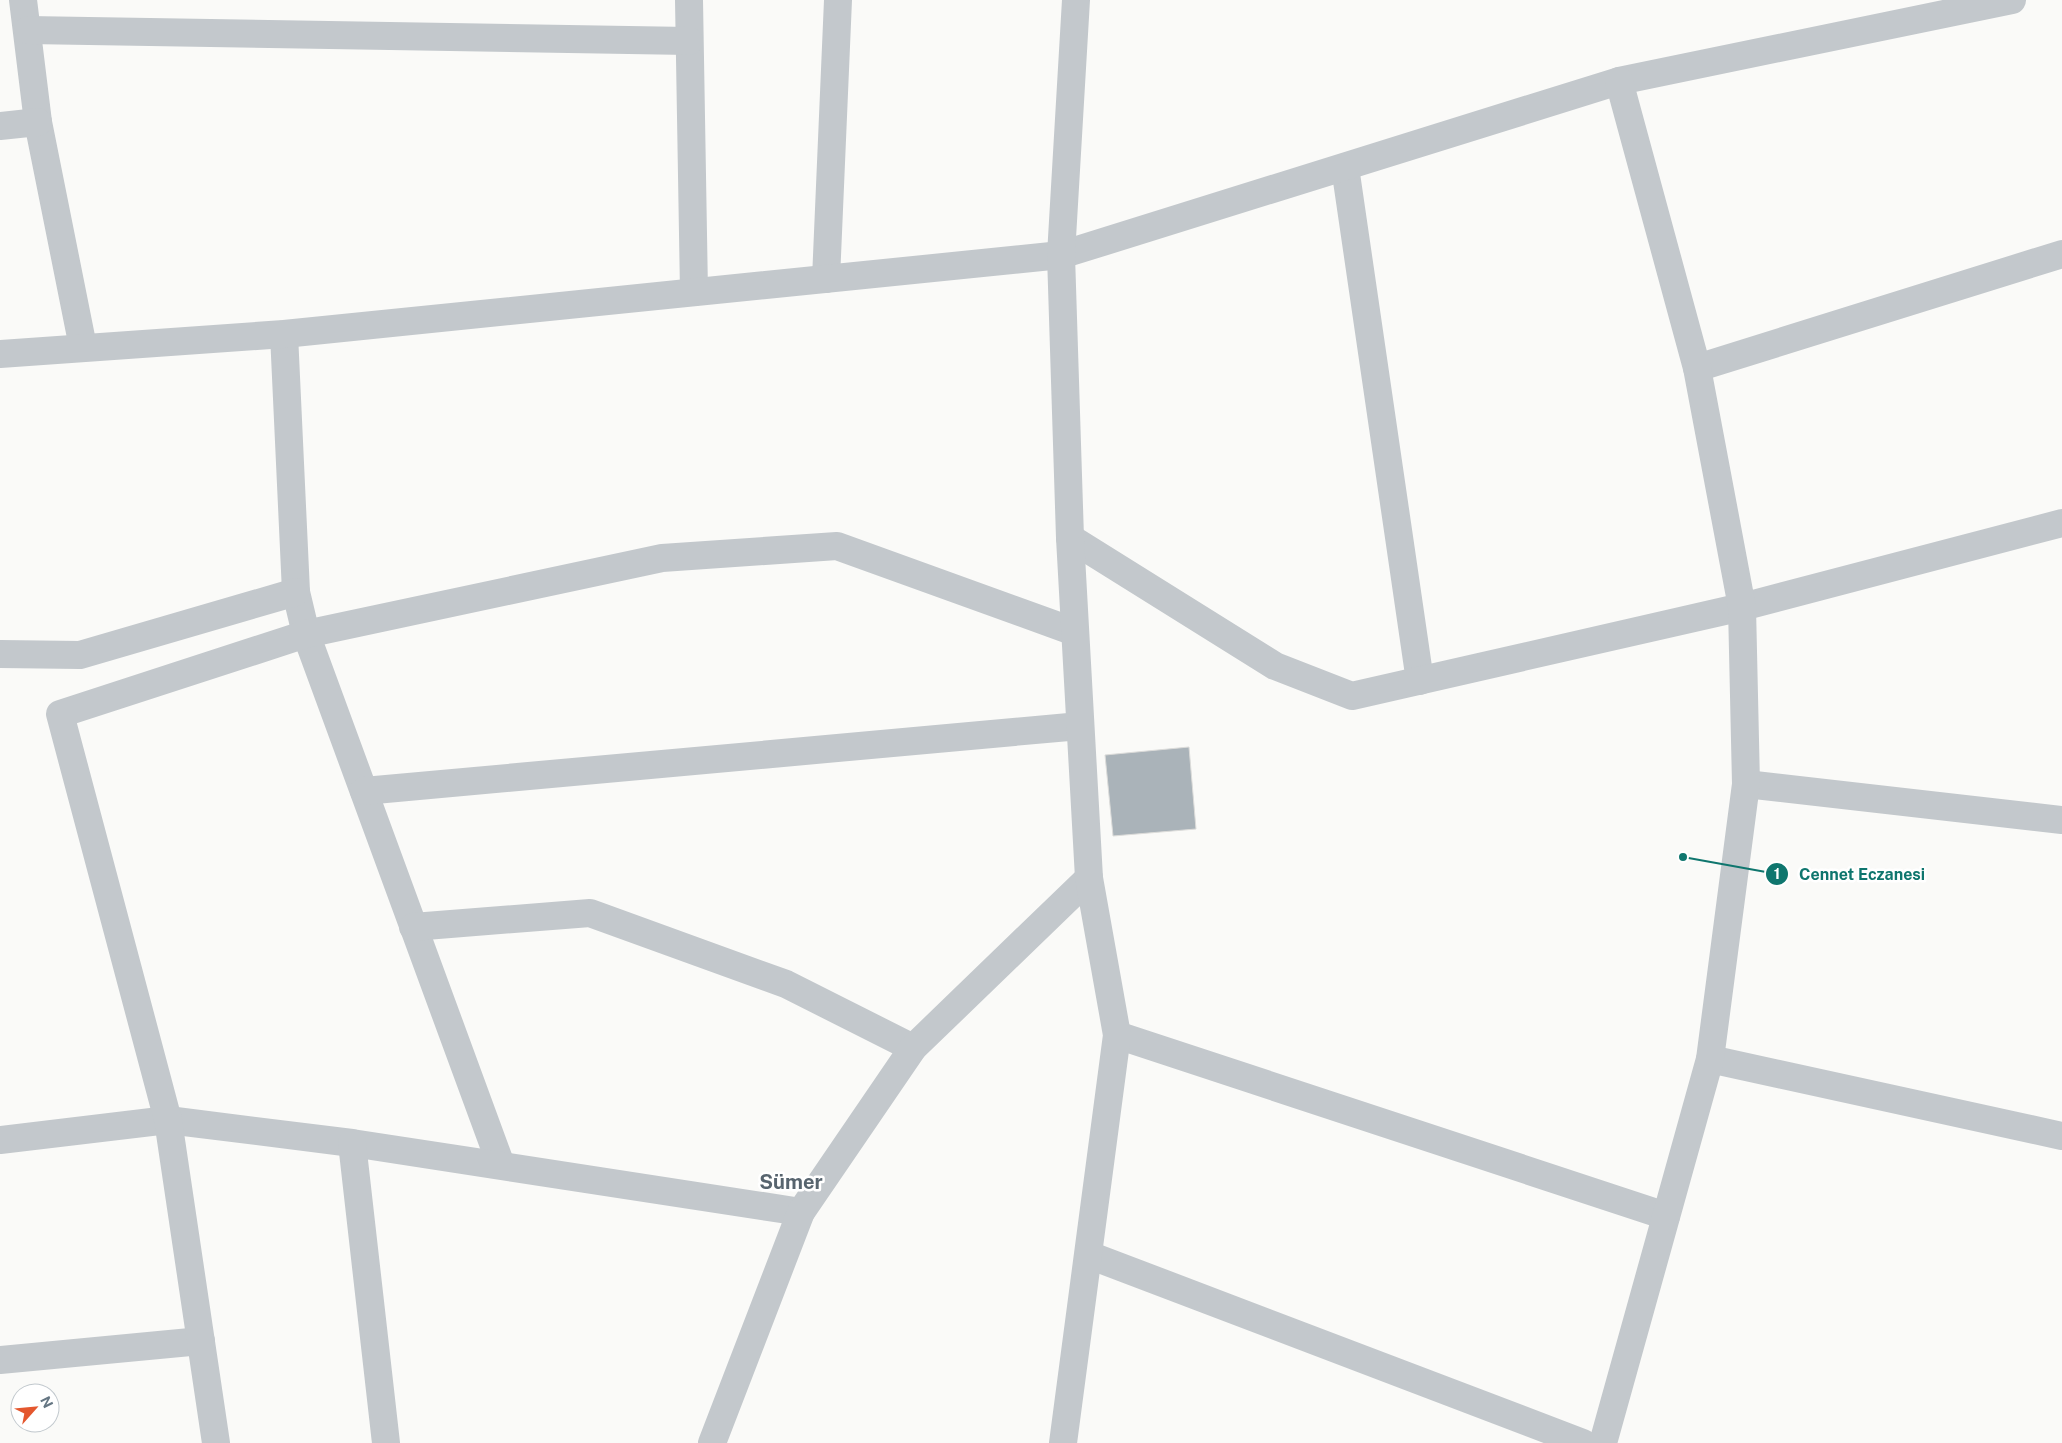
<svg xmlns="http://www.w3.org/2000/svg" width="2062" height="1443" font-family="'Public Sans',sans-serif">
  <rect width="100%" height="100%" fill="#fafaf8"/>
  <!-- building -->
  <path fill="#aab3b9" stroke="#dcdcda" d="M1189 747 1196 829 1113 836 1105 755Z"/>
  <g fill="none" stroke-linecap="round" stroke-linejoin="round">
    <!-- street -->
    <g stroke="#c3c8cc" stroke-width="28">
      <path d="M23 0 38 122 83 347"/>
      <path d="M689 0 694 292"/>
      <path d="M28 30 689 41"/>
      <path d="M0 126 38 122"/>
      <path d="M1345 167 1420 681"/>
      <path d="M826 279 838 0"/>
      <path d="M284 334 296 592 306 634 501 1165"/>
      <path d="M0 354 284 334 1061 255 1619 81 2012 0"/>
      <path d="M1697 368 2062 254"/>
      <path d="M1070 538 1275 666 1352 696 1742 607 2062 523"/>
      <path d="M0 654 80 655 296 592"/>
      <path d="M1746 784 2062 820"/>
      <path d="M364 791 1080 726"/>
      <path d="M413 927 590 913 786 984 913 1048"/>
      <path d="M1117 1035 1666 1216"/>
      <path d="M1710 1059 2062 1136"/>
      <path d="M0 1140 168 1120 352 1143 801 1212"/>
      <path d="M352 1143 386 1443"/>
      <path d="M1089 1255 1583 1443"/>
      <path d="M0 1360 201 1341"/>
      <path d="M216 1443 168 1120 60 714 306 634 662 558 837 546 1075 632"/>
      <path d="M712 1443 801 1212 913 1048 1089 878"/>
      <path d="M1063 1443 1117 1035 1089 878 1070 538 1061 255 1076 0"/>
      <path d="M1603 1443 1710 1059 1746 784 1742 607 1697 368 1619 81"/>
    </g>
  </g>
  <g text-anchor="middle" stroke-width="5" stroke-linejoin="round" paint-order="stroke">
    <!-- district labels -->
    <g font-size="20" font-weight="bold" fill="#57646e" stroke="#fff">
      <text x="791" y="1189">Sümer</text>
    </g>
  </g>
  <!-- callouts -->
  <path fill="none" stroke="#0f766e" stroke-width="2" d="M1683 857L1777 874"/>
  <g fill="#0f766e" stroke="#fff" stroke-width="2">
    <circle cx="1683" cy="857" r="5"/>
    <circle cx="1777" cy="874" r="12"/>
  </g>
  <g font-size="15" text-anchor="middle" font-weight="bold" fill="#fff">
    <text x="1777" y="879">1</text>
  </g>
  <g font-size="16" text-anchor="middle" font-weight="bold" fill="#0f766e" stroke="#fff" stroke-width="5" stroke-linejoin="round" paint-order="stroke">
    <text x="1862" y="880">Cennet Eczanesi</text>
  </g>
  <!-- north arrow -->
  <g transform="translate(35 1408) rotate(63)"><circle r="24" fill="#ffffff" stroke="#c1c8cd"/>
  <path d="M0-4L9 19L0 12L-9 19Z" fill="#e4572e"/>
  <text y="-8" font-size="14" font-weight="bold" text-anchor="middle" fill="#657683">N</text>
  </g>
</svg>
